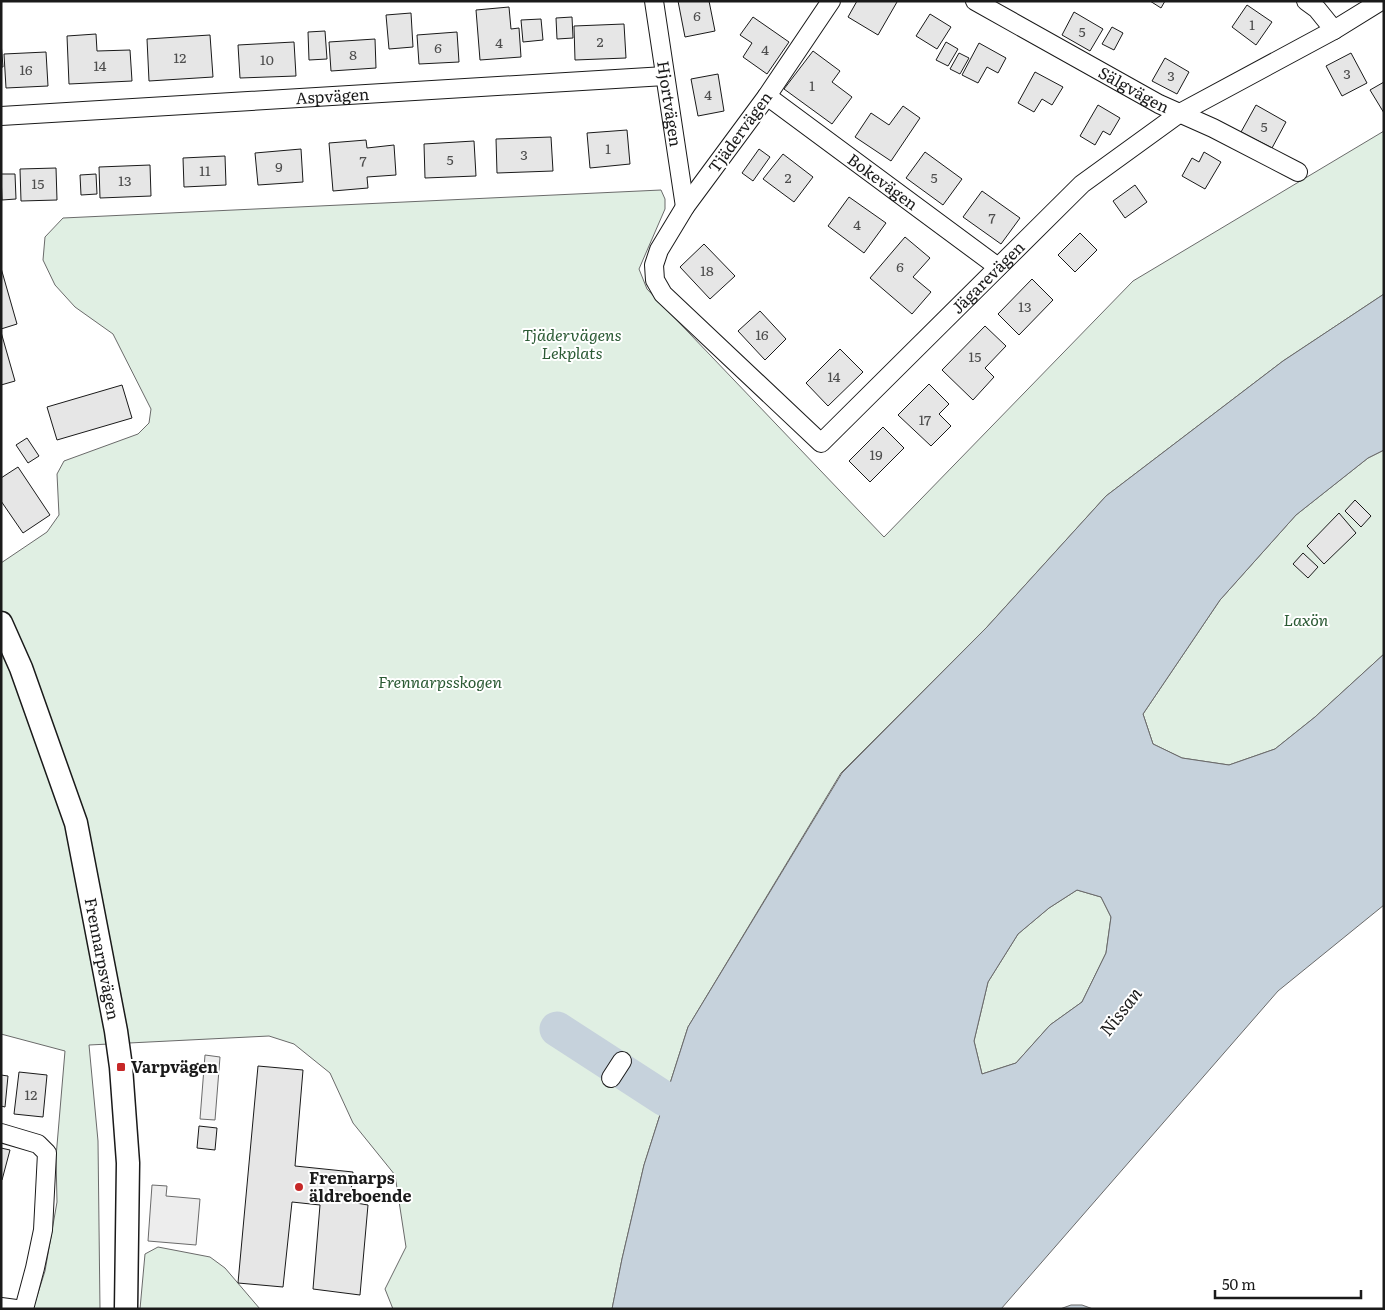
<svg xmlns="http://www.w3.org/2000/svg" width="1385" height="1310" font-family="Literata,serif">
  <rect width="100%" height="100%" fill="#fff"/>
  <!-- green -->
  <g fill="#e0efe3" stroke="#6a6a6a">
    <path d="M1384 131V294L1283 361 1106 496 987 627 841 773 688 1027 644 1165 622 1259 612 1309H393L385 1289 406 1247 395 1175 353 1123 330 1073 294 1044 269 1036 89 1045 98 1141 100 1309H33L45 1271 57 1202 56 1157 65 1051 1 1034V563L47 532 59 515 57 474 64 461 138 434 149 423 151 409 113 334 75 307 55 285 43 260 45 237 63 218 661 190 665 199V209L639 269 647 289 884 537 1133 281Z"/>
    <path d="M1384 450V654L1315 717 1275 749 1229 765 1182 758 1153 744 1143 714 1220 600 1296 515 1368 458Z"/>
    <path d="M1077 890 1101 897 1111 917 1106 953 1082 1002 1050 1025 1016 1063 982 1074 974 1041 988 982 1018 934 1049 908Z"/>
    <path d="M158 1247 210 1257 225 1268 260 1309H140L145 1254Z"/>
  </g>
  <!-- parking -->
  <g fill="#ededed" stroke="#6a6a6a">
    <path d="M205 1055 220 1057 215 1120 200 1119Z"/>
    <path d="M152 1185 167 1186 166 1196 200 1199 196 1245 148 1241Z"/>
  </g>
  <!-- water -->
  <g fill="#c6d2dc" stroke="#6a6a6a" fill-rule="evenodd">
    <path d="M1384 294V450L1368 458 1296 515 1220 600 1143 714 1153 744 1182 758 1229 765 1275 749 1315 717 1384 654V905L1278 991 1001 1309H612L622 1259 644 1165 688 1027 842 773 987 627 1106 496 1283 361ZM1077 890 1101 897 1111 917 1106 953 1082 1002 1050 1025 1016 1063 982 1074 974 1041 988 982 1018 934 1049 908Z"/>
    <path d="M1071 1305H1082L1093 1309H1060Z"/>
  </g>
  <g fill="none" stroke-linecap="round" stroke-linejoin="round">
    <!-- river -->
    <path stroke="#c6d2dc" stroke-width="35" d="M557 1029 665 1099"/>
  </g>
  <!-- building -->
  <g fill="#e6e6e6" stroke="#1a1a1a">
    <path d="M678 1H709L715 31 685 37Z"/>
    <path d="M857 1H896L897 2 878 35 848 17Z"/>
    <path d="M1150 1H1165L1161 8Z"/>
    <path d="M1247 5 1272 22 1256 45 1232 27Z"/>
    <path d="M509 7 511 29 519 28 521 57 480 60 476 10Z"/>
    <path d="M1074 12 1103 29 1090 51 1062 35Z"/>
    <path d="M411 13 413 47 389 49 386 15Z"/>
    <path d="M930 14 951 27 937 49 916 36Z"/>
    <path d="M572 17 573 38 557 39 556 18Z"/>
    <path d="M753 17 789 42 767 74 743 57 752 43 740 35Z"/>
    <path d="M541 19 543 40 523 42 521 20Z"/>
    <path d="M624 24 626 58 575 60 574 26Z"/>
    <path d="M1112 27 1123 33 1114 50 1102 44Z"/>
    <path d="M325 31 327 59 309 60 308 32Z"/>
    <path d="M457 32 459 62 419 64 417 35Z"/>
    <path d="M96 34 97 51 130 50 132 81 69 84 67 36Z"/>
    <path d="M210 35 213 77 149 81 147 39Z"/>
    <path d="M375 39 376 68 331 71 329 42Z"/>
    <path d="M1 42 3 67H1Z"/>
    <path d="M294 42 296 76 240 78 238 45Z"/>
    <path d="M946 42 958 49 948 66 936 60Z"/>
    <path d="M979 43 1006 58 998 73 987 67 978 83 962 75Z"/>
    <path d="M813 51 840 71 832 82 852 97 832 124 784 89Z"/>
    <path d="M46 52 48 86 6 88 4 54Z"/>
    <path d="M959 53 969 58 960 74 950 69Z"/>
    <path d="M1351 53 1367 83 1342 96 1326 66Z"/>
    <path d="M1165 58 1189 72 1177 94 1152 81Z"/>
    <path d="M1035 72 1063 87 1052 105 1042 99 1034 112 1018 103Z"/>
    <path d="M718 74 724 111 698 116 691 79Z"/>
    <path d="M1384 82V113L1370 90Z"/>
    <path d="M1098 105 1120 118 1110 135 1103 131 1095 145 1080 136Z"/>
    <path d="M1256 105 1286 122 1272 148 1241 132Z"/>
    <path d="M903 106 920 118 891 161 855 137 871 113 889 125Z"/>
    <path d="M627 130 630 164 590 168 587 133Z"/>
    <path d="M551 137 553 171 497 173 496 139Z"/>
    <path d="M366 140 367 148 394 145 396 175 367 177 368 188 333 191 329 143Z"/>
    <path d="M474 141 476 176 425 178 424 144Z"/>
    <path d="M301 149 303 182 258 185 255 153Z"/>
    <path d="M759 149 770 157 753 181 742 173Z"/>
    <path d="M925 152 962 179 943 205 906 178Z"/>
    <path d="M1204 152 1221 162 1205 189 1182 176 1192 158 1199 162Z"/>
    <path d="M783 154 813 177 794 202 763 179Z"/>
    <path d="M225 156 226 185 184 187 183 158Z"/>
    <path d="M150 165 151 196 100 198 99 167Z"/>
    <path d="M56 168 57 200 21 201 20 169Z"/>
    <path d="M1 174H15L16 199 2 200Z"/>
    <path d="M96 174 97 194 81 195 80 175Z"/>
    <path d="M1135 185 1147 202 1125 218 1113 201Z"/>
    <path d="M982 191 1020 218 1001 244 963 217Z"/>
    <path d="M849 197 886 223 864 253 828 226Z"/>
    <path d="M1080 233 1097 250 1075 272 1058 255Z"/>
    <path d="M905 237 930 258 913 277 931 292 912 314 870 278Z"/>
    <path d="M704 244 735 276 710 299 680 267Z"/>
    <path d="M1 268 17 324 1 329Z"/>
    <path d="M1032 279 1053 300 1019 335 998 314Z"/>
    <path d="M760 311 786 339 765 360 738 331Z"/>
    <path d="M985 326 1006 346 985 368 994 377 973 400 942 370Z"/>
    <path d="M1 332 15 381 1 385Z"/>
    <path d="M840 349 863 372 828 406 806 383Z"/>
    <path d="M929 384 949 404 939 414 951 426 931 446 898 415Z"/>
    <path d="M122 385 132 418 57 440 47 407Z"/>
    <path d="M883 427 904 448 870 482 849 461Z"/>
    <path d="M27 438 39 456 28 463 16 445Z"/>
    <path d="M18 467 50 515 23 533 1 501V478Z"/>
    <path d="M1355 500 1371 516 1361 527 1345 511Z"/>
    <path d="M1339 513 1356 533 1324 564 1307 546Z"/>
    <path d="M1303 553 1318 567 1308 578 1293 564Z"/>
    <path d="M258 1066 303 1070 295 1166 353 1172 350 1202 368 1205 360 1295 313 1289 320 1205 292 1202 283 1287 238 1283Z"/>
    <path d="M19 1072 47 1075 43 1117 14 1114Z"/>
    <path d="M1 1075 8 1076 5 1107 1 1106Z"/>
    <path d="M199 1126 217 1128 215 1150 197 1148Z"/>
    <path d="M1 1148 10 1150 2 1180H1Z"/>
  </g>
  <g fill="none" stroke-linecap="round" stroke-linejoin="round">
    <defs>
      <g id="minor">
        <path id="s1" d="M654 1 685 207"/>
        <path id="s2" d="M831 1 767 96 685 207 659 250 654 265 655 280 663 294 821 443 1082 184 1180 113 1334 30 1381 1"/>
        <path id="s3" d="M975 1 1159 104 1213 128 1298 172"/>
        <path d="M1306 1 1317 9 1334 30"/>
        <path id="s4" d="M767 96 998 267"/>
        <path id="s5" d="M1 116 665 76"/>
        <path d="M611 1078 622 1061"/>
        <path d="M1 1133 38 1144 47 1153 43 1230 35 1268 24 1309"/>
        <path d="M1 1307 16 1309"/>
      </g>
      <g id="tertiary">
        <path id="s6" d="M1 623 21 668 76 823 116 1031 121 1067 128 1163 126 1309"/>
      </g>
    </defs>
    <!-- minor casing -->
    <use href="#minor" stroke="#1a1a1a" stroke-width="20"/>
    <!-- tertiary casing -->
    <use href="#tertiary" stroke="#1a1a1a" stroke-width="25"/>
    <!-- minor -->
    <use href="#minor" stroke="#fff" stroke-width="18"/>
    <!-- tertiary -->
    <use href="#tertiary" stroke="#fff" stroke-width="22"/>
  </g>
  <!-- markers -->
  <g fill="#c62828" stroke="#fff" stroke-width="2">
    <rect x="116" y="1062" width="10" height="10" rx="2.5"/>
    <circle cx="299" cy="1187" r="5"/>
  </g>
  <g text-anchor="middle" stroke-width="4" stroke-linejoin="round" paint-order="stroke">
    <!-- number labels -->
    <g font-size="14" fill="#4d4d4d">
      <text x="697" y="21">6</text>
      <text x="1252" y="30">1</text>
      <text x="1082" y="37">5</text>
      <text x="600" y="47">2</text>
      <text x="499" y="48">4</text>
      <text x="438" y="53">6</text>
      <text x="765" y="55">4</text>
      <text x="353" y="60">8</text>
      <text x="180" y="63">12</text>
      <text x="267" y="65">10</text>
      <text x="100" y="71">14</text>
      <text x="26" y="75">16</text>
      <text x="1347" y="79">3</text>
      <text x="1171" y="81">3</text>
      <text x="812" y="91">1</text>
      <text x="708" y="100">4</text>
      <text x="1264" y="132">5</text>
      <text x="608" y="154">1</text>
      <text x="524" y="160">3</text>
      <text x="450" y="165">5</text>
      <text x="363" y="166">7</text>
      <text x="279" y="172">9</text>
      <text x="205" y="176">11</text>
      <text x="788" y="183">2</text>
      <text x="934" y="183">5</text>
      <text x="125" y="186">13</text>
      <text x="38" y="189">15</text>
      <text x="992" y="223">7</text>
      <text x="857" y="230">4</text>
      <text x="900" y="272">6</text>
      <text x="707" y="276">18</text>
      <text x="1025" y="312">13</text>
      <text x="762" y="340">16</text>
      <text x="975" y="362">15</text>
      <text x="834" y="382">14</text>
      <text x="925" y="425">17</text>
      <text x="876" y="460">19</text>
      <text x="31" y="1100">12</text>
    </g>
    <!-- street labels -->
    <g font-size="16" fill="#1a1a1a" stroke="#fff">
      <text dy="6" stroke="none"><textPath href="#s3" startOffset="182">Sälgvägen</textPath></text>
      <text dy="6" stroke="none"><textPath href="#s5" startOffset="332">Aspvägen</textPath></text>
      <text dy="6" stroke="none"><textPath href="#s1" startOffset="104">Hjortvägen</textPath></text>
      <text transform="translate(740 132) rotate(-54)" y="6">Tjädervägen</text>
      <text dy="6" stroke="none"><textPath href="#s4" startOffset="144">Bokevägen</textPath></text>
      <text dy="6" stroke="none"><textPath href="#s2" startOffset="802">Jägarevägen</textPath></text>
      <text dy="6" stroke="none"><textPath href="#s6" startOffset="352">Frennarpsvägen</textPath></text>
    </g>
    <!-- park labels -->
    <g font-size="16" font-style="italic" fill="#2b5a34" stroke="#fff">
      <text x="572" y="341">Tjädervägens<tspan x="572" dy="18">Lekplats</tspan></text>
      <text x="1306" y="626">Laxön</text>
      <text x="440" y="688">Frennarpsskogen</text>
    </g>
    <!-- poi labels -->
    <g font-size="16" font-weight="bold" fill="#1a1a1a" stroke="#fff" text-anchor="start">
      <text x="131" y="1073">Varpvägen</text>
      <text x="309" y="1184">Frennarps<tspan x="309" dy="18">äldreboende</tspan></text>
    </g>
    <!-- water labels -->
    <g font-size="18" font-style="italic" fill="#1a1a1a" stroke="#fff">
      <text transform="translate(1121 1012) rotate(-52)" y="6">Nissan</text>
    </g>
  </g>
  <!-- border -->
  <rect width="1385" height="1310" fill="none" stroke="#1a1a1a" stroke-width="5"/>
  <!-- scale -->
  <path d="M1215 1290v8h146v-8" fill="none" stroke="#1a1a1a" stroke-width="2.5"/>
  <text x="1222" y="1290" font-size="15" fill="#1a1a1a" stroke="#ffffff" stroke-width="4" paint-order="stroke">50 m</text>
</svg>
